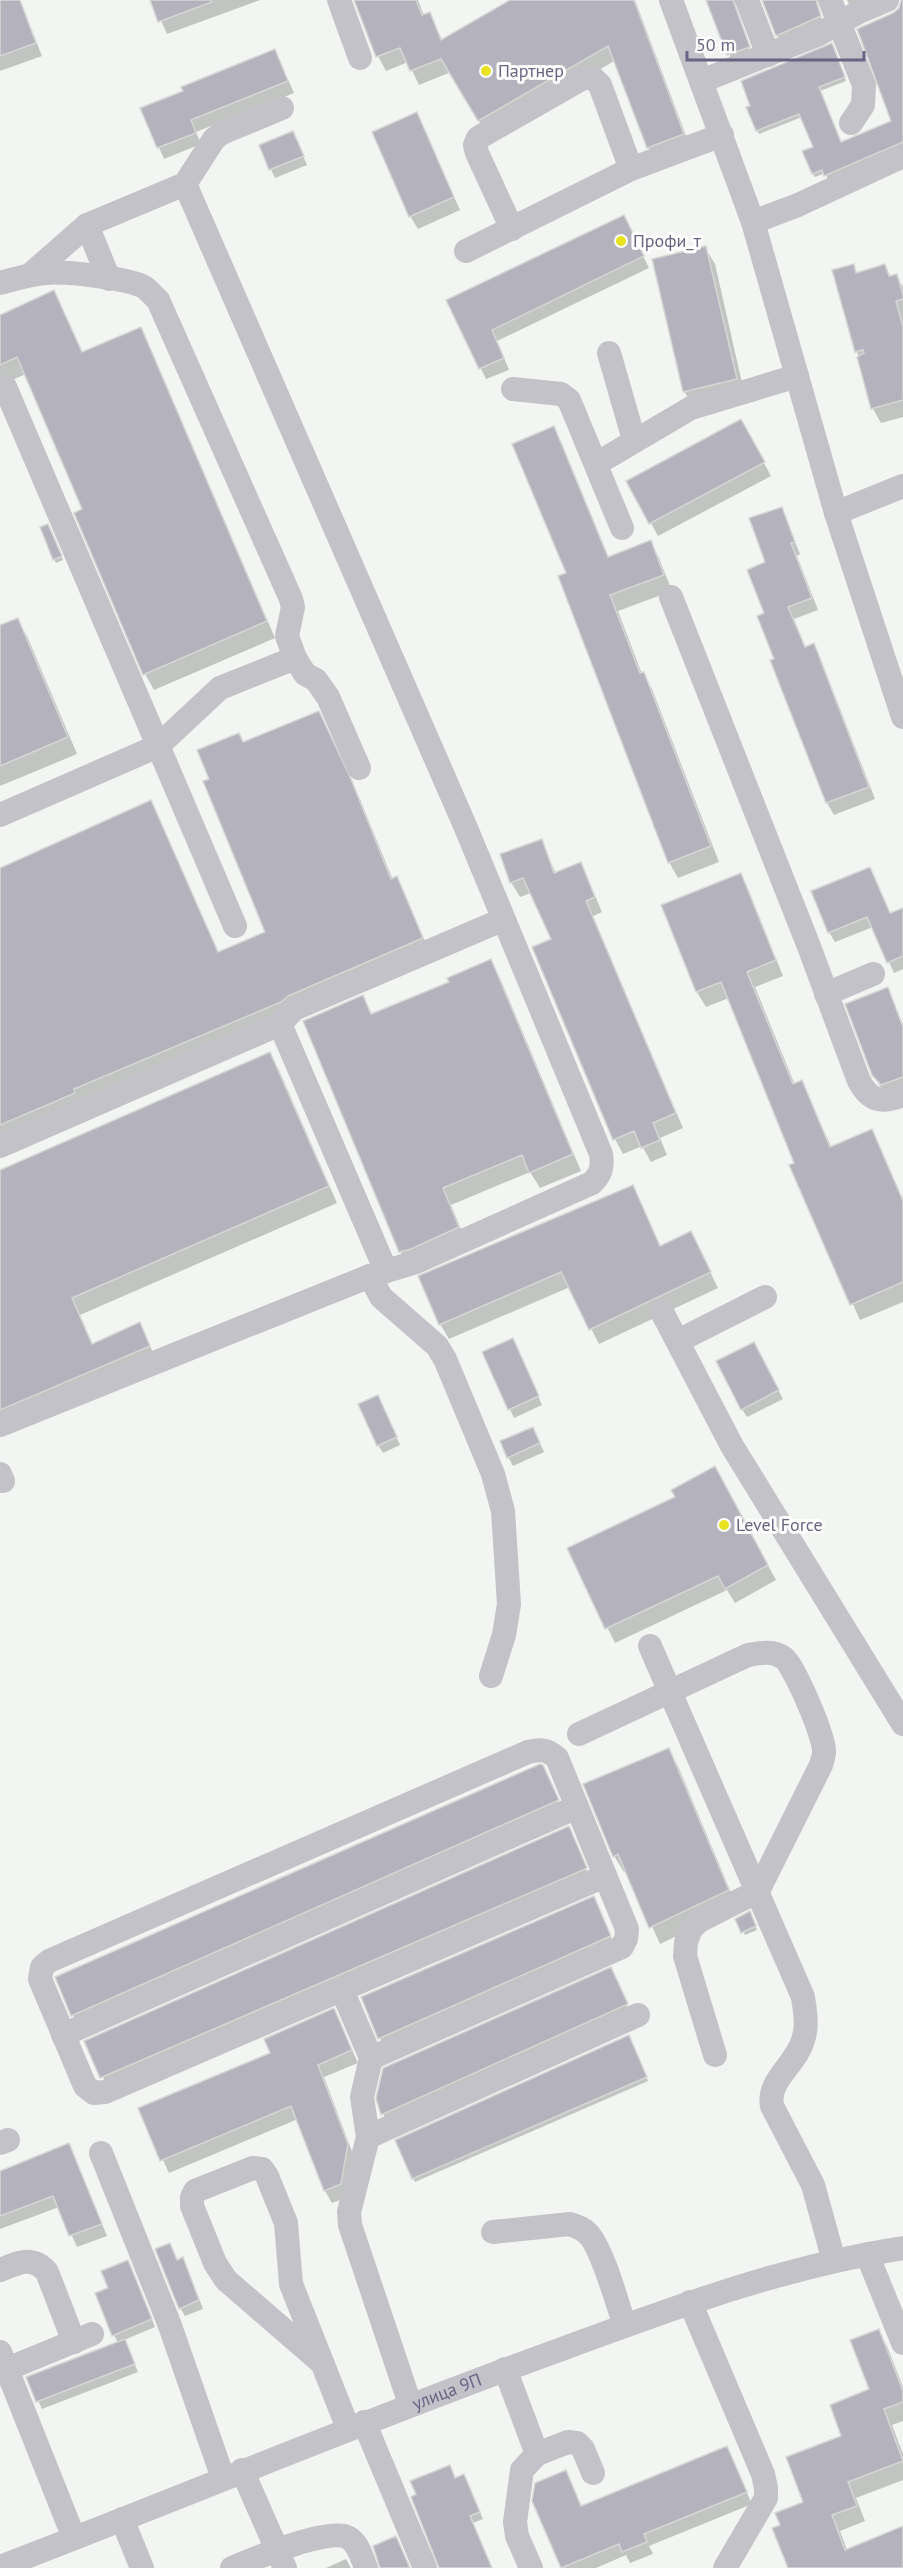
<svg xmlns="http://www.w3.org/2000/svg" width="903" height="2568" font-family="'PT Sans',sans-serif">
  <rect width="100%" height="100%" fill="#f2f5f1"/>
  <!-- shadow -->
  <g fill="#0003">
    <path d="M20 0 42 56 0 71V1Z"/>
    <path d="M152 0H260L167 34Z"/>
    <path d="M356 0H418L424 16 429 14 443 41 513 0H635L691 149 656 162 648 147 616 60 487 135 451 72 419 85 408 62 386 71 378 56Z"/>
    <path d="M708 0H736L735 10 750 51 731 58Z"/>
    <path d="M764 0H818L817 3 822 21 779 39Z"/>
    <path d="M847 0H862L850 6Z"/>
    <path d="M903 0V145L828 179 825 173 815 177 813 174 815 148 802 117 759 134 757 130 833 49 846 81 820 91 841 143 893 122 899 10Z"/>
    <path d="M275 51 294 93 196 132 201 144 164 159 142 109Z"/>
    <path d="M416 114 460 210 418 229 410 216Z"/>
    <path d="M293 133 307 165 275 178 260 146Z"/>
    <path d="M629 228 649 268 497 341 509 370 486 379 448 301Z"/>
    <path d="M705 248 715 264 745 396 694 408 684 391Z"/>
    <path d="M853 266 858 274 885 266 891 277 896 276 903 287V417L881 423 873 409 857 352Z"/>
    <path d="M54 292 83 353 140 329 149 345 275 638 154 690 145 674 84 510 26 374 0 385V316Z"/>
    <path d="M553 428 562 444 609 558 650 542 659 558 672 591 618 611 642 674 652 689 719 862 678 878 669 862 568 574Z"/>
    <path d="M748 433 771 476 658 536 628 481Z"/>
    <path d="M781 509 800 554 797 556 818 610 794 619 806 648 813 645 820 657 875 799 834 815 827 803 772 661 776 660 766 614 767 563Z"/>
    <path d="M49 530 63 560 56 563 54 559Z"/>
    <path d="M17 620 27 636 77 754 0 786V627Z"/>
    <path d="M327 729 359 797 393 880 396 878 405 894 431 955 0 1145V869L150 802 219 953 267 933 211 779 244 744Z"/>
    <path d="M542 841 556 874 580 864 588 879 602 912 593 916 683 1128 660 1138 667 1155 651 1162 642 1146 623 1154 615 1139 553 940 531 893 520 897 511 882Z"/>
    <path d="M870 869 890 915 903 909V969L894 973 873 927 835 942 829 932Z"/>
    <path d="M740 875 749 891 783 976 755 987 795 1085 801 1082 832 1148 871 1131 903 1199V1302L860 1320 791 1166 796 1164 729 998 706 1007 697 992Z"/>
    <path d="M491 961 500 978 581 1171 540 1188 530 1172 451 1205 467 1244 409 1268 400 1251 362 997 373 1015 451 982Z"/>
    <path d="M887 989 903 1024V1092L881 1088 873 1074Z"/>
    <path d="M270 1054 279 1070 337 1203 80 1315 93 1345 139 1324 158 1362 0 1430V1172Z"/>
    <path d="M632 1186 661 1247 691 1233 718 1288 599 1344 570 1287 449 1339 440 1324Z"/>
    <path d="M517 1349 542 1405 514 1418 484 1353Z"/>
    <path d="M758 1352 783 1399 747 1417 742 1409Z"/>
    <path d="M382 1405 400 1445 383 1453 378 1445Z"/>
    <path d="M537 1437 544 1452 513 1466 508 1457Z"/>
    <path d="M723 1483 776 1580 735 1603 727 1590 615 1643 569 1549Z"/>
    <path d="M668 1749 678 1766 737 1907 660 1944 627 1871 624 1872 614 1856Z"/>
    <path d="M544 1771 559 1804 75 2019 73 2015Z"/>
    <path d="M571 1831 587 1872 105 2081 103 2077 86 2042Z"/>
    <path d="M596 1902 612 1940 382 2042 363 1998Z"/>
    <path d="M751 1917 757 1930 745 1935 737 1919Z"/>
    <path d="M613 1973 628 2008 385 2118 378 2098Z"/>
    <path d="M334 2010 358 2063 324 2077 354 2157 348 2197 332 2203 325 2191 298 2119 169 2173 140 2109 272 2054Z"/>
    <path d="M630 2040 648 2081 415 2182 413 2178Z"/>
    <path d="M69 2145 107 2236 77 2247 59 2207 0 2229V2172Z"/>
    <path d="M170 2244 177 2261 182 2259 187 2267 203 2309 185 2316 180 2308Z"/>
    <path d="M128 2261 155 2327 124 2340 138 2372 42 2409 28 2378 118 2343 114 2335 110 2288Z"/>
    <path d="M878 2331 887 2346 903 2387V2421L892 2425 903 2454V2480L856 2498 865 2521 840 2531 847 2550 903 2528V2568H789L782 2526 805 2502 871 2390Z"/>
    <path d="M727 2448 752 2504 649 2546 653 2554 630 2563 626 2555 596 2568H562L534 2501 565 2472 582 2507Z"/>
    <path d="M456 2479 467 2483 483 2519 473 2523 491 2568H440Z"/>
    <path d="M346 2559 351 2568H326Z"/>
  </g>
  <!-- building -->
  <g fill="#b4b2bd" stroke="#d5d7d4" stroke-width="1.5">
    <path d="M0 0H20L36 43 0 56Z"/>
    <path d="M150 0H211L212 2 158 22Z"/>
    <path d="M354 0H416L422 15 430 12 441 40 510 0H634L684 134 647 148 608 46 478 121 441 59 410 71 400 48 376 57Z"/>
    <path d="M706 0H733L750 47 727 55Z"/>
    <path d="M762 0H816L821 16 776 36Z"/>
    <path d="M901 0H903V142L824 176 822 170 812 174 802 151 813 147 799 114 756 131 746 107 750 106 741 81 832 43 845 77 819 87 841 142 891 121 857 29 893 13 899 8Z"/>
    <path d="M275 49 288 81 191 120 196 133 157 148 140 108 183 91 181 87Z"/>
    <path d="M417 112 454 197 409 217 372 132Z"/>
    <path d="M293 131 304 156 269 170 259 145Z"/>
    <path d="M624 215 644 256 492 330 504 358 479 369 446 300Z"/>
    <path d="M706 246 737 379 683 392 652 259Z"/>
    <path d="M854 264 856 273 885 264 889 276 897 274 903 295V299L896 301 903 327V400L871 409 857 357 864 353 863 350 855 352 832 270Z"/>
    <path d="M54 290 82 352 141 327 267 621 143 675 74 513 82 509 17 357 0 365V315Z"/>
    <path d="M741 419 765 462 649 524 626 481Z"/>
    <path d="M554 426 608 557 651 540 664 575 610 595 640 673 644 672 711 846 668 863 558 576 566 573 512 444Z"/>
    <path d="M782 507 795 542 791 543 812 598 788 607 805 647 814 643 869 787 826 803 770 660 774 659 757 616 764 613 747 570 765 562 749 518Z"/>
    <path d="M48 524 62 556 53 560 40 527Z"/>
    <path d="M18 618 68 737 0 766V625Z"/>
    <path d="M319 711 351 779 391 879 397 876 423 938 288 996 281 1002 74 1089 75 1093 0 1125V868L151 800 218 952 265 932 203 781 209 779 197 750 239 733 243 742Z"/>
    <path d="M542 839 554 873 581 862 595 897 586 901 676 1113 653 1123 660 1140 641 1148 634 1131 613 1140 532 947 551 939 523 878 510 883 500 854Z"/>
    <path d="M870 867 890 913 903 908V956L887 963 867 917 828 933 811 891Z"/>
    <path d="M741 873 776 960 747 972 793 1084 802 1080 830 1147 872 1129 903 1201V1282L850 1305 789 1165 794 1163 721 982 696 992 661 905Z"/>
    <path d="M491 959 573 1154 529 1173 522 1155 443 1188 459 1227 411 1249 399 1252 303 1021 363 995 371 1014 449 982 447 978Z"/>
    <path d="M888 987 903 1027V1077L881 1085 872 1075 845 1004Z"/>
    <path d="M270 1052 329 1186 72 1298 92 1344 140 1322 150 1346 0 1410V1170Z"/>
    <path d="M633 1185 660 1246 691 1231 711 1272 589 1330 561 1272 439 1325 418 1276Z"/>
    <path d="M513 1338 539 1396 508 1410 482 1352Z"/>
    <path d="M754 1342 779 1390 741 1410 716 1361Z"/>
    <path d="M378 1395 397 1437 377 1446 358 1404Z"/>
    <path d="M533 1427 540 1443 507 1458 500 1441Z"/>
    <path d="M715 1466 768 1565 725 1589 718 1576 605 1629 567 1548 675 1497 671 1490Z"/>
    <path d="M669 1748 729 1890 649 1928 618 1854 613 1857 583 1784Z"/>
    <path d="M540 1764 543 1765 559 1800 71 2016 55 1977Z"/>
    <path d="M569 1826 587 1868 583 1870 100 2078 84 2041Z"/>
    <path d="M594 1896 611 1936 378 2039 361 1997Z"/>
    <path d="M750 1911 756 1926 741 1933 735 1919Z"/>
    <path d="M611 1967 628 2004 381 2115 376 2098 383 2068Z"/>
    <path d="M334 2008 352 2050 318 2065 348 2144 341 2184 324 2191 291 2106 160 2161 138 2108 270 2053 264 2039Z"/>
    <path d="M629 2035 647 2077 412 2179 395 2140Z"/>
    <path d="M69 2143 102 2224 69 2236 53 2196 0 2216V2171Z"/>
    <path d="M170 2243 177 2260 183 2257 199 2300 179 2309 155 2249Z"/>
    <path d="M128 2260 152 2319 112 2336 95 2293 108 2288 101 2271Z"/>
    <path d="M879 2329 903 2391V2402L884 2409 903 2461 848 2482 857 2506 832 2515 845 2550 903 2526V2568H788L772 2528 780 2525 775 2513 803 2502 786 2457 841 2436 830 2405 869 2389 850 2340Z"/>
    <path d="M125 2339 135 2364 36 2402 26 2377Z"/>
    <path d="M727 2446 747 2492 644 2534 647 2542 622 2552 619 2544 561 2568 532 2501 535 2483 566 2470 581 2506Z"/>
    <path d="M450 2465 455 2478 464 2474 480 2512 470 2516 492 2568H439L411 2497 416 2494 410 2481Z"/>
    <path d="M396 2536 410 2568H380L373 2546Z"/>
  </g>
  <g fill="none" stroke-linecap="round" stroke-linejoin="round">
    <!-- minor -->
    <g stroke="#c3c2c9" stroke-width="24">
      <path d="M339 0 360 58"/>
      <path d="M671 0 753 222 836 513 903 717"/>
      <path d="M747 0 768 55"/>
      <path d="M830 0 864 85 863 105 851 123"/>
      <path d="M702 81 819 34 859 12 887 0"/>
      <path d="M753 222 798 205 903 156"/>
      <path d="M512 229 477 153 475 145 478 138 583 78H593L600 85 631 169"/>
      <path d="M466 251 631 169 722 135"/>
      <path d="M31 274 87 225"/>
      <path d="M109 279 87 225 185 184"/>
      <path d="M0 283C15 279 30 274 46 273 66 271 127 278 144 287 149 290 153 296 158 300L291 599 293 607 287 636 295 658"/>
      <path d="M609 353 634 440"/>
      <path d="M5 387 235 926"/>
      <path d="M513 389 561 394 569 400 622 528"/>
      <path d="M596 464 691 408 797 376"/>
      <path d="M836 513 903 486"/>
      <path d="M671 597 808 944 859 1081C870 1101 881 1104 903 1095"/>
      <path d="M0 815 158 746 220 688 295 658 305 674 316 680 328 697 359 768"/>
      <path d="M826 994 873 974"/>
      <path d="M280 1024 294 1009 502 920"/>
      <path d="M0 1146 280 1024 386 1271"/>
      <path d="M370 1276 381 1297 437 1346 445 1359 493 1474 503 1511 509 1604 504 1635 491 1676"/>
      <path d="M662 1312 732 1446 903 1724"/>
      <path d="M678 1341 765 1297"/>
      <path d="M0 1425 370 1276 416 1262 592 1183C601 1174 603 1167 601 1154L466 828 185 184 214 139 222 133 282 108"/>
      <path d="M0 1474 3 1481"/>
      <path d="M650 1646 803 1997C805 2011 808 2026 803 2040 796 2065 767 2080 772 2106L813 2185 834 2261"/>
      <path d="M579 1734 748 1655C760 1653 773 1650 784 1658 794 1666 825 1737 824 1752 824 1756 822 1761 821 1765L758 1891 699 1921 691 1929 686 1942 685 1956 715 2055"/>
      <path d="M342 1990 371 2058 362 2097 368 2137"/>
      <path d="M63 2035 577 1807"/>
      <path d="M371 2058 622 1947 626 1939 627 1929 557 1758C547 1749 541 1749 528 1752L49 1961 42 1967 40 1979 85 2086 94 2093 105 2092 605 1876"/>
      <path d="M0 2143 8 2140"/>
      <path d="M101 2153 169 2323 223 2478"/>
      <path d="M493 2232 570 2224C578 2227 585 2229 590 2236 604 2254 617 2303 625 2326"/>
      <path d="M867 2254 903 2343"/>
      <path d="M0 2270C18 2263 32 2255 47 2272L74 2342"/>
      <path d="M690 2302 763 2474 766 2488V2498L725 2568"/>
      <path d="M0 2352 74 2538"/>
      <path d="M323 2364 226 2280 215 2263 192 2206V2197L195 2191 253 2168 262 2169 267 2176 286 2223 291 2284 348 2428"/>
      <path d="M505 2369 537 2454"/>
      <path d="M0 2372 92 2334"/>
      <path d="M410 2404 350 2225 349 2212 368 2137 638 2015"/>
      <path d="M364 2422 425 2568"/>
      <path d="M242 2470 285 2568"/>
      <path d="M122 2519 142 2568"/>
      <path id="s1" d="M0 2567C188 2495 373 2417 562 2349 673 2308 785 2266 903 2248"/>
      <path d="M232 2568C253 2559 327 2528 347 2537 358 2542 362 2558 366 2568"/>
      <path d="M531 2568 517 2536 515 2522 522 2470 537 2454 568 2442 577 2443 583 2449 593 2473"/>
    </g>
  </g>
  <!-- markers -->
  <g fill="#e9e21e" stroke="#fff" stroke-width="2">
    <circle cx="486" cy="71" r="6"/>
    <circle cx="621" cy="241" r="6"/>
    <circle cx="724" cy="1525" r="6"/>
  </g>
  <g text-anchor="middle" stroke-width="6" stroke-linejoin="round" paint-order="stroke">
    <!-- poi labels -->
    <g font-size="18" fill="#696384" stroke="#fff" text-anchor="start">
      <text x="498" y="77">Партнер</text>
      <text x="633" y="247">Профи_т</text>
      <text x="736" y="1531">Level Force</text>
    </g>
    <!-- street labels -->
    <g font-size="18" fill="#696384" stroke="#fff">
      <text dy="6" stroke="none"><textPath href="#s1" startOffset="480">улица 9П</textPath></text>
    </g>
  </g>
  <!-- scale -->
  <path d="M687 51v9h177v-9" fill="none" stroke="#696384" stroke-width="3"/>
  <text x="696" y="51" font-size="18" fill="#696384" stroke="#ffffff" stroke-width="4.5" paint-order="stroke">50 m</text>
</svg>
